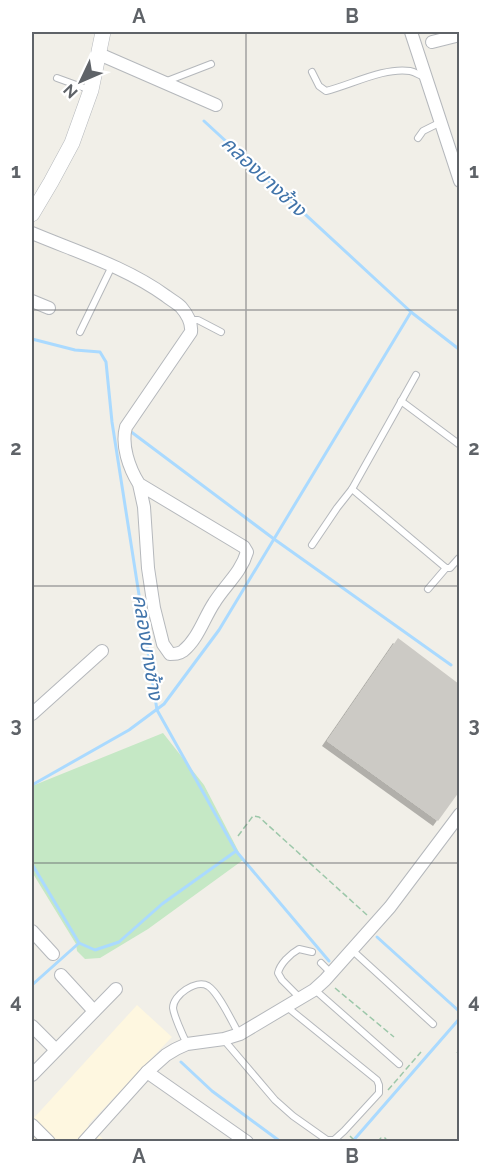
<svg xmlns="http://www.w3.org/2000/svg" width="491" height="1173" font-family="Raleway,'Noto Sans Thai',sans-serif">
  <defs>
    <filter id="shadow"><feDropShadow dx="-5" dy="5" stdDeviation="0" flood-color="#0004"/></filter>
  </defs>
  <rect width="100%" height="100%" fill="#f1efe8"/>
  <!-- commercial -->
  <path fill="#fef7e0" d="M137 1005 172 1037 88 1125 105 1141H37L32 1137V1120Z"/>
  <!-- green -->
  <path fill="#c5e8c5" d="M163 733 204 785 243 860 148 929 100 958 85 959 77 951 76 944 32 872V786Z"/>
  <g fill="none" stroke-linecap="round" stroke-linejoin="round">
    <!-- stream -->
    <g stroke="#aadaff" stroke-width="3">
      <path d="M204 121 411 312 460 350"/>
      <path d="M32 339 75 350 100 352 106 362 112 422 157 710 236 851 329 961"/>
      <path d="M130 431 274 539 451 665"/>
      <path d="M32 785 129 730 164 704 219 630 411 312"/>
      <path d="M32 864 79 943"/>
      <path d="M377 937 460 1012"/>
      <path d="M32 985 79 943 95 950 119 942 162 904 236 851"/>
      <path d="M181 1062 212 1091 281 1142"/>
      <path d="M352 1142 460 1018"/>
    </g>
  </g>
  <!-- building -->
  <path fill="#cccac5" filter="url(#shadow)" d="M398 638 459 684V792L438 821 327 741Z"/>
  <g fill="none" stroke-linecap="round" stroke-linejoin="round">
    <defs>
      <g id="service">
        <path d="M312 72 319 86 326 91C351 85 384 67 410 71 415 72 419 75 424 77"/>
        <path d="M57 78 90 90"/>
        <path d="M167 81 211 64"/>
        <path d="M418 138 423 131 441 122"/>
        <path d="M190 320H198L221 332"/>
        <path d="M80 332 112 266"/>
        <path d="M401 401 460 445"/>
        <path d="M352 489 446 568H450L459 558"/>
        <path d="M312 545 337 508 352 489 416 375"/>
        <path d="M428 589 446 568"/>
        <path d="M353 951 433 1024"/>
        <path d="M321 963 331 973"/>
        <path d="M315 990 399 1064"/>
        <path d="M300 998 282 980 278 973C280 964 290 954 299 949L312 952"/>
        <path d="M224 1040 275 1100 293 1116 327 1140H334L344 1131 379 1093V1085L377 1080 287 1007"/>
        <path d="M187 1044C183 1036 174 1016 173 1008 173 995 196 979 208 986 219 993 232 1022 239 1034"/>
      </g>
      <g id="minor">
        <path d="M411 32 460 181"/>
        <path d="M432 42 460 35"/>
        <path d="M99 54 216 105"/>
        <path d="M32 233C77 252 126 267 166 296 171 300 177 303 181 307 187 314 192 323 191 332L126 427C121 445 129 468 139 484L244 547 247 552C241 573 225 585 214 603 204 618 198 639 183 651 179 654 175 654 170 654L163 644 154 608 148 568 144 507 139 484"/>
        <path d="M32 301 49 308"/>
        <path d="M32 714 102 651"/>
        <path d="M32 931 53 954"/>
        <path d="M61 975 94 1011"/>
        <path d="M32 1026 56 1050"/>
        <path d="M147 1072 247 1142"/>
        <path d="M32 1075 116 989"/>
        <path d="M32 1125 49 1142"/>
        <path d="M84 1142 147 1072 166 1055 176 1049 187 1044 224 1039 240 1034 314 990 325 980 390 907 460 814"/>
      </g>
      <path id="tertiary" d="M32 214 51 182 72 143 91 90 103 32"/>
    </defs>
    <!-- service casing -->
    <use href="#service" stroke="#b5b8bc" stroke-width="8"/>
    <!-- minor casing -->
    <use href="#minor" stroke="#b5b8bc" stroke-width="14"/>
    <!-- tertiary casing -->
    <use href="#tertiary" stroke="#b5b8bc" stroke-width="16"/>
    <!-- path -->
    <g stroke="#9cc7a9" stroke-width="1.5" stroke-dasharray="6 3" stroke-linecap="butt">
      <path d="M238 836 253 816 259 817 367 915"/>
      <path d="M335 988 394 1037"/>
      <path d="M457 1052 460 1055"/>
      <path d="M388 1090 421 1052"/>
      <path d="M350 1136 356 1142"/>
      <path d="M377 1142 381 1138H385L388 1142"/>
    </g>
    <!-- service -->
    <use href="#service" stroke="#fff" stroke-width="6"/>
    <!-- minor -->
    <use href="#minor" stroke="#fff" stroke-width="12"/>
    <!-- tertiary -->
    <use href="#tertiary" stroke="#fff" stroke-width="15"/>
  </g>
  <!-- grid -->
  <path fill="none" stroke="#5f6368" stroke-width="1.5" stroke-opacity="0.55" d="M246 32V1142M32 310H460M32 586H460M32 863H460"/>
  <g text-anchor="middle" stroke-width="4.5" stroke-linejoin="round" paint-order="stroke">
    <!-- water labels -->
    <g font-size="20" font-style="italic" fill="#4174aa" stroke="#fff">
      <text transform="translate(264 176) rotate(43)" y="7">คลองบางช้าง</text>
      <text transform="translate(148 647) rotate(81)" y="7">คลองบางช้าง</text>
    </g>
  </g>
  <!-- border -->
  <rect width="491" height="1173" fill="none" stroke="#ffffff" stroke-width="66"/>
  <!-- north arrow -->
  <g transform="translate(81 81) rotate(226)" stroke="#ffffff" stroke-width="4.5" paint-order="stroke">
  <path d="M0-4.5L10 22L0 15L-10 22Z" fill="#5f6368"/>
  <text y="-9" font-size="16" font-weight="bold" text-anchor="middle" fill="#5f6368">N</text>
  </g>
  <rect x="33" y="33" width="425" height="1107" fill="none" stroke="#5f6368" stroke-width="2"/>
  <g font-size="20" text-anchor="middle" font-weight="bold" fill="#5f6368">
    <text x="139" y="23">A</text>
    <text x="352" y="23">B</text>
    <text x="16" y="178">1</text>
    <text x="474" y="178">1</text>
    <text x="16" y="455">2</text>
    <text x="474" y="455">2</text>
    <text x="16" y="732">3</text>
    <text x="474" y="732">3</text>
    <text x="16" y="1008">4</text>
    <text x="474" y="1008">4</text>
    <text x="139" y="1163">A</text>
    <text x="352" y="1163">B</text>
  </g>
</svg>
